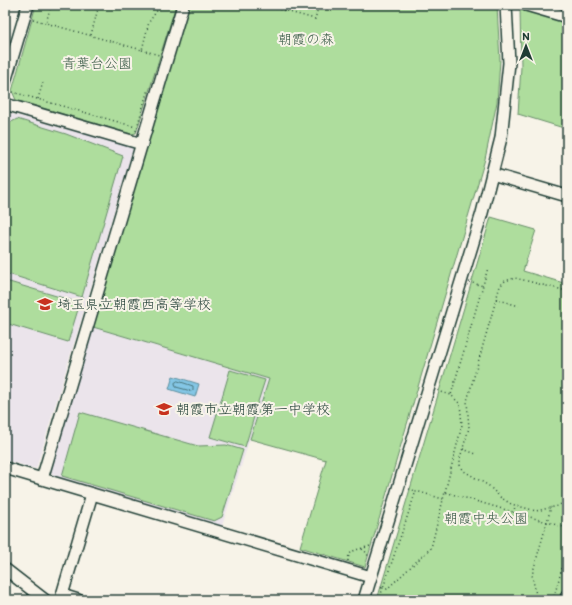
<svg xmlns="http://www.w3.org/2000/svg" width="572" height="605" font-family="Itim,'Klee One',sans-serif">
  <rect width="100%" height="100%" fill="#f7f3e8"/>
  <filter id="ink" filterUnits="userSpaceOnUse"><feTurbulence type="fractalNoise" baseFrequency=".025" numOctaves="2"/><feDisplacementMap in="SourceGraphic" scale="8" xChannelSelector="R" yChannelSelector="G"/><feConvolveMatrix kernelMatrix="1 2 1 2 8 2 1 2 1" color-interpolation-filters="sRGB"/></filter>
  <g filter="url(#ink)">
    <!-- built -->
    <g fill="#ebe4eb">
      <path d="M5 112 133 148 36 469 5 460Z"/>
      <path d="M93 327 269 379 222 526 54 476 51 472Z"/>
    </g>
    <!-- green -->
    <g fill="#aedd9d" stroke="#668d68">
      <path d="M36 5H176L136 133 131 134 16 100 12 91Z"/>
      <path d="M189 5H497L500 61 497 102 485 159 365 567 300 547 326 460 250 439 269 379 93 327Z"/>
      <path d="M520 7 567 21V129L518 114 521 67Z"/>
      <path d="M17 119 66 134 123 156 82 297 5 273V132L6 125Z"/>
      <path d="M491 217 536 230 523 271 567 284V586L563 600H377Z"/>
      <path d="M6 281 80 303 68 342 5 323Z"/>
      <path d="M230 370 265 380 254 414 220 404Z"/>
      <path d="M219 407 254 417 245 447 210 437Z"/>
      <path d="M80 412 198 446 226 445 243 450 222 517 214 521 62 476Z"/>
    </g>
    <!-- water -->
    <path fill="#84c6e5" stroke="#5c8f9e" d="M173 376 199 384 195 397 169 389Z"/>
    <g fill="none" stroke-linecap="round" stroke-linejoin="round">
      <!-- shore -->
      <path stroke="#47747b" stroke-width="1" d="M178 381 193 386V390L191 391 176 387 175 383Z"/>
      <defs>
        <g id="minor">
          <path d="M526 5 567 17"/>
          <path d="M5 82 28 5"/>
          <path d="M5 104 142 144"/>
          <path d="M492 174 567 196"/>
          <path d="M5 468 371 577"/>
          <path d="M42 479 183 5"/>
          <path d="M5 569 45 600"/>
          <path d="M78 600 62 595 92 494"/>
          <path d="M364 600 482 213 501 138 509 63 506 5"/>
          <path d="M566 600 567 595"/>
        </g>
      </defs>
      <!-- minor casing -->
      <use href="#minor" stroke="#1f3d34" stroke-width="14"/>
      <!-- path -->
      <g stroke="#1f3d34" stroke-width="1.5" stroke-dasharray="1 3" stroke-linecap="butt">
        <path d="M51 5 46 23 142 50 149 22 161 5"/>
        <path d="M264 5 315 19 319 5"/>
        <path d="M33 19 46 23"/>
        <path d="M91 35 99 5"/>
        <path d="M142 50 159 55"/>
        <path d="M9 91 136 127"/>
        <path d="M38 99 43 82"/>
        <path d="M136 131 148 89"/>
        <path d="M469 282 483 286"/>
        <path d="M567 291 515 278 505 281 500 286 467 401 469 428 460 458V465L464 471 489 486 500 497 511 504 536 511 558 506 567 500"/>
        <path d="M496 299 519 306"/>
        <path d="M438 391 451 395"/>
        <path d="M463 449 476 454"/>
        <path d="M409 489 416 491"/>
        <path d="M445 492 462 425 460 404 451 395 488 268"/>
        <path d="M514 513 515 505"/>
        <path d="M362 549 367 553 368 556"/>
        <path d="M348 561C348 547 363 550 372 545"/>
        <path d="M562 568 567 569"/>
        <path d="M377 587 383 588 416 491 443 499"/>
        <path d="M379 600 383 588 387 589 431 548 445 492 547 522 551 507"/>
        <path d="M537 600 532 575 547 522 567 528"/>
        <path d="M553 600 567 551"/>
      </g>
      <!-- minor -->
      <use href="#minor" stroke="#f7f3e8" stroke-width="11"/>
    </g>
  </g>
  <!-- icons -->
  <defs>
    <symbol id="school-bare" viewBox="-9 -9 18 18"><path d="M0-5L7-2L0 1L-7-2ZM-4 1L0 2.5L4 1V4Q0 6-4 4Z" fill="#c8321e" stroke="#f7f3e8" stroke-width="2.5" paint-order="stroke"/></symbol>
  </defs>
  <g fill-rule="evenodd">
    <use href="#school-bare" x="34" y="293" width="22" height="22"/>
    <use href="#school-bare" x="153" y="398" width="22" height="22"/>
  </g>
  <g text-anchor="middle" stroke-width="4" stroke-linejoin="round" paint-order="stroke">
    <!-- park labels -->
    <g font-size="14" fill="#3c5d49" stroke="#f7f3e8">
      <text x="306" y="44">朝霞の森</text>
      <text x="97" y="68">青葉台公園</text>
      <text x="486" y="523">朝霞中央公園</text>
    </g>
    <!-- poi labels -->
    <g font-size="14" fill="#1f3d34" stroke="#f7f3e8" text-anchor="start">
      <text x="57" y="309">埼玉県立朝霞西高等学校</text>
      <text x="176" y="414">朝霞市立朝霞第一中学校</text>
    </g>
  </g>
  <!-- margin -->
  <rect width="572" height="605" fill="none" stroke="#f7f3e8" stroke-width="20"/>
  <rect x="10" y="10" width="552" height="585" fill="none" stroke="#1f3d34" stroke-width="1.5" filter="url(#ink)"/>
  <!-- north arrow -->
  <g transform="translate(526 46)" stroke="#f7f3e8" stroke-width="3" paint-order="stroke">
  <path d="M0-3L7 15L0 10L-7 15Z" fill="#1f3d34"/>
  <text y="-6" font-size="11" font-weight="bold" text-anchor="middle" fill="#1f3d34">N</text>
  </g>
</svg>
